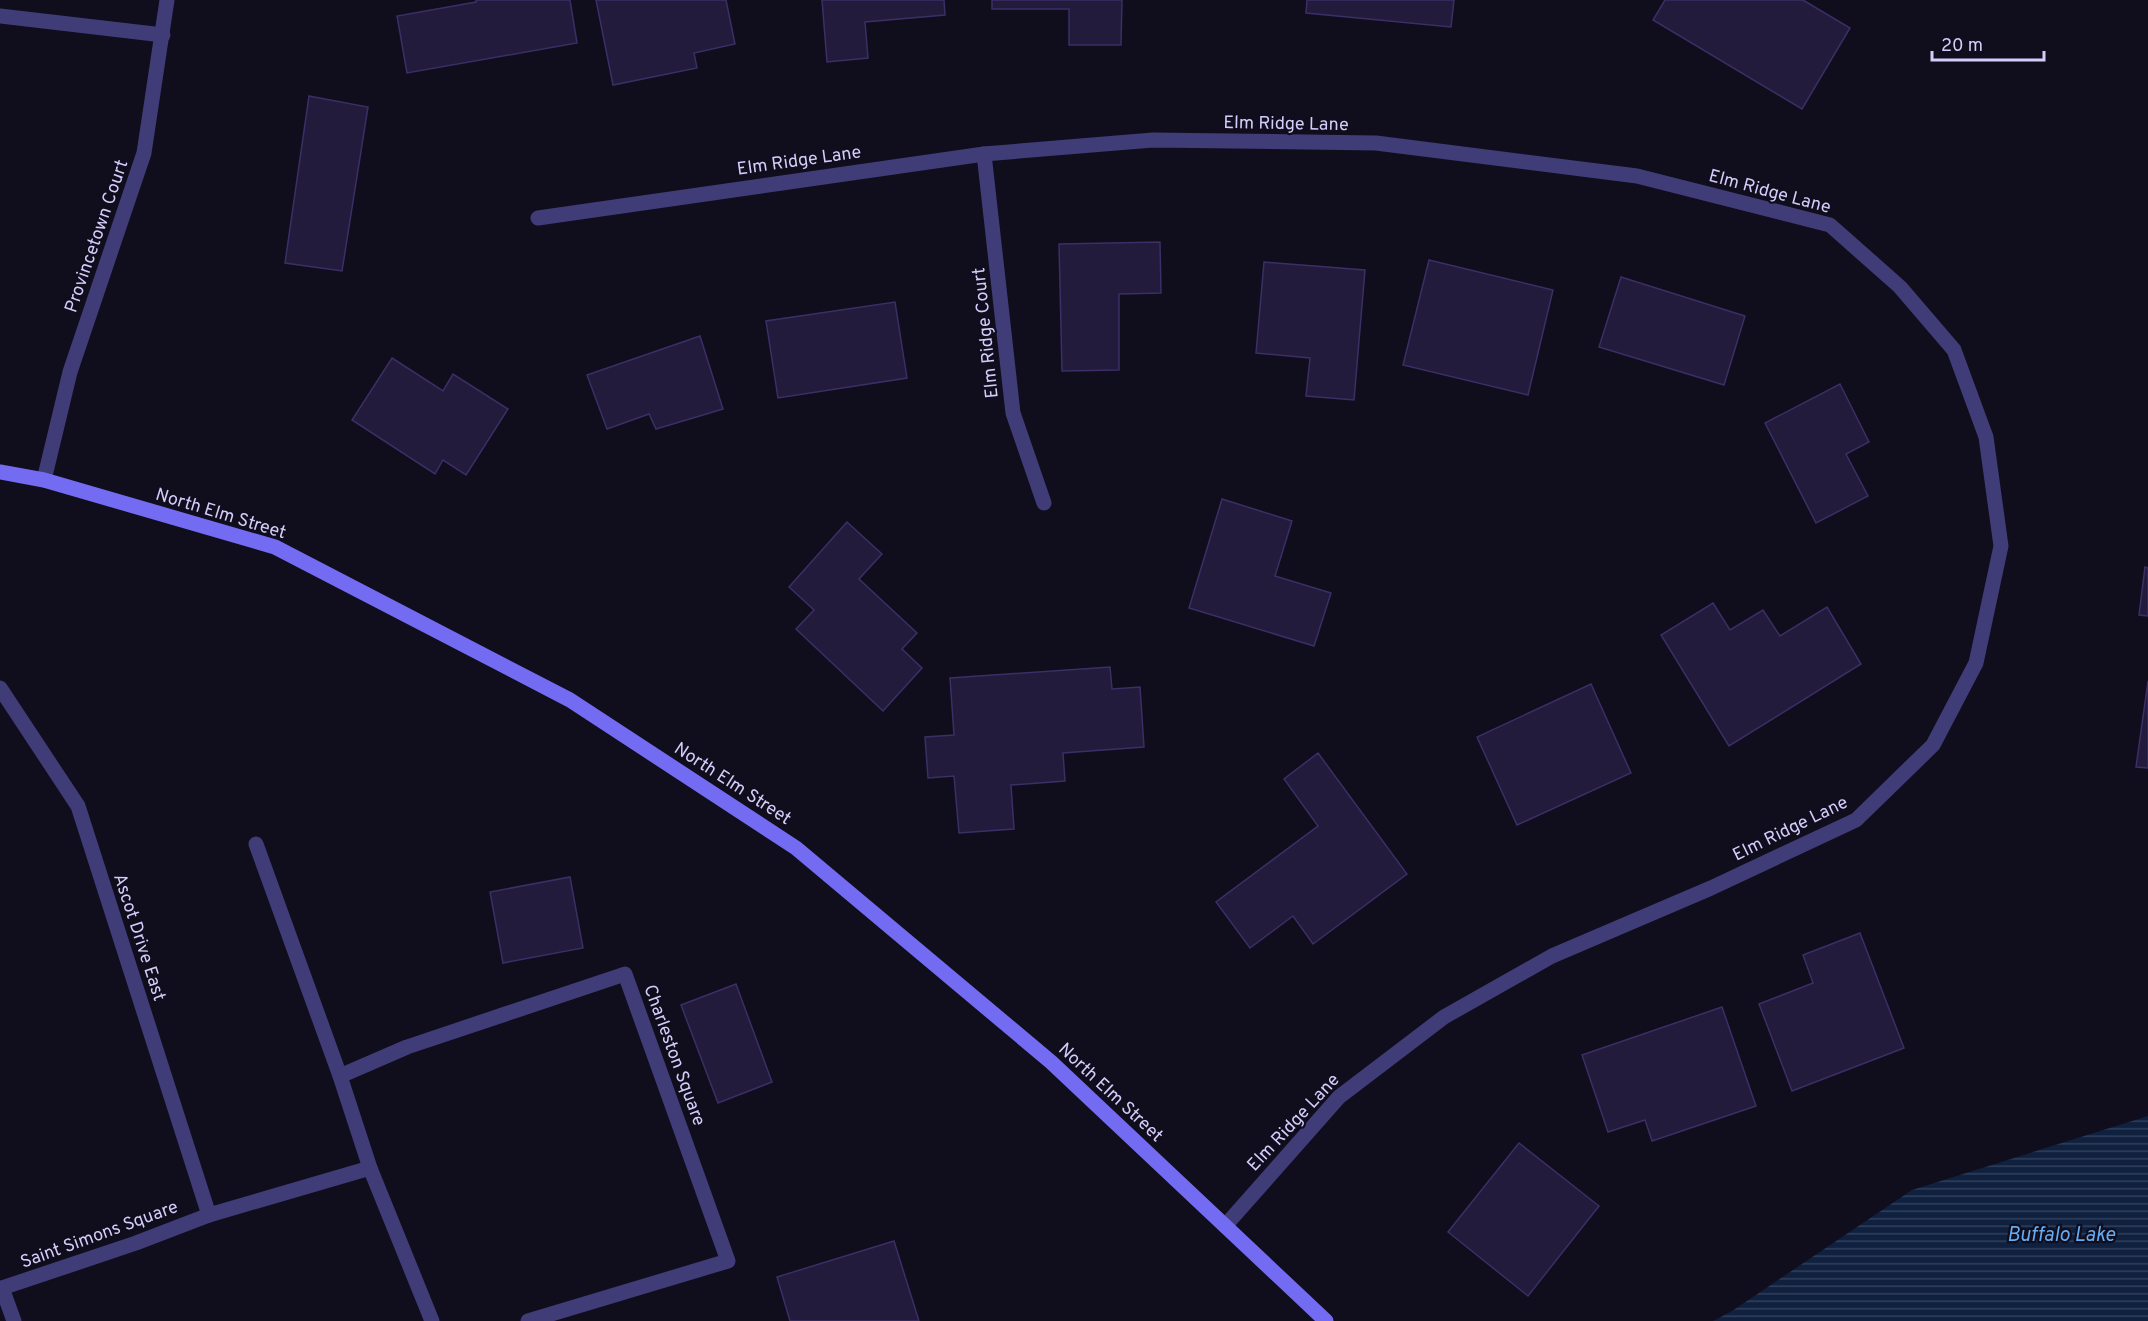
<svg xmlns="http://www.w3.org/2000/svg" width="2148" height="1321" font-family="Overpass,sans-serif">
  <defs>
    <pattern id="water-rules" width="6" height="5" patternUnits="userSpaceOnUse" patternTransform="scale(1.5)"><rect width="6" height="5" fill="#0f213f"/><path d="M0 2.5h6" fill="none" stroke="#31405c"/></pattern>
  </defs>
  <rect width="100%" height="100%" fill="#100d1d"/>
  <!-- water -->
  <path fill="url(#water-rules)" d="M2148 1116V1321H1713L1732 1311 1912 1190Z"/>
  <!-- building -->
  <g fill="#231b3c" stroke="#3b2f66" stroke-width="1.5">
    <path d="M476 0H570L577 43 407 73 397 16 476 2Z"/>
    <path d="M596 0H726L735 44 694 53 697 68 613 85Z"/>
    <path d="M822 0H944L945 15 865 22 868 58 827 62Z"/>
    <path d="M992 0H1122L1121 45H1069V9H992Z"/>
    <path d="M1307 0H1454L1451 27 1306 13Z"/>
    <path d="M1665 0H1803L1850 28 1802 109 1653 20Z"/>
    <path d="M309 96 368 107 342 271 285 263Z"/>
    <path d="M1160 242 1161 293 1119 294V370L1062 371 1059 244Z"/>
    <path d="M1429 260 1553 290 1528 395 1403 365Z"/>
    <path d="M1264 262 1365 270 1354 400 1306 396 1310 358 1256 353Z"/>
    <path d="M1621 277 1745 316 1724 385 1599 347Z"/>
    <path d="M895 302 907 378 778 398 766 321Z"/>
    <path d="M700 336 723 409 656 429 649 414 607 429 587 375Z"/>
    <path d="M392 358 443 391 453 374 508 409 466 475 443 460 435 474 352 420Z"/>
    <path d="M1840 384 1869 442 1846 454 1868 496 1816 523 1765 423Z"/>
    <path d="M1222 499 1292 521 1275 576 1331 593 1314 646 1189 608Z"/>
    <path d="M847 522 882 554 859 579 917 633 902 649 922 668 883 711 796 629 814 610 789 587Z"/>
    <path d="M2145 567 2148 568V616L2139 615Z"/>
    <path d="M1713 603 1730 630 1763 610 1780 636 1827 607 1861 664 1729 746 1661 635Z"/>
    <path d="M1110 667 1112 689 1140 687 1144 747 1063 753 1065 781 1011 785 1014 829 959 833 954 776 928 778 925 737 954 735 950 678Z"/>
    <path d="M2148 681V768L2136 767Z"/>
    <path d="M1591 684 1631 773 1517 825 1477 737Z"/>
    <path d="M1318 753 1407 874 1313 944 1293 916 1250 948 1216 902 1318 826 1284 779Z"/>
    <path d="M570 877 583 948 503 963 490 892Z"/>
    <path d="M1860 933 1904 1048 1792 1091 1759 1004 1813 983 1803 955Z"/>
    <path d="M736 984 772 1082 718 1103 681 1005Z"/>
    <path d="M1722 1007 1756 1106 1652 1141 1645 1120 1608 1132 1582 1055Z"/>
    <path d="M1519 1143 1599 1206 1528 1296 1448 1232Z"/>
    <path d="M894 1241 919 1321H790L777 1277Z"/>
  </g>
  <g fill="none" stroke-linecap="round" stroke-linejoin="round">
    <!-- minor -->
    <g stroke="#403c78" stroke-width="15">
      <path d="M0 16 163 35"/>
      <path d="M984 154 1013 413 1044 503"/>
      <path d="M538 218 984 154 1153 140 1376 143 1637 176 1830 225 1900 287 1954 350 1986 437 2001 546 1976 663 1933 745 1856 820 1711 888 1552 956 1444 1017 1339 1097 1225 1226"/>
      <path d="M44 480 70 372 144 153 167 0"/>
      <path d="M0 688 78 806 209 1215"/>
      <path d="M256 844 340 1076"/>
      <path d="M2 1288 136 1243 209 1215 370 1168"/>
      <path d="M0 1289 2 1288 14 1321"/>
      <path d="M432 1321 370 1168 340 1076 407 1047 625 974 728 1261 528 1321"/>
    </g>
    <!-- secondary -->
    <path stroke="#736cf3" stroke-width="15" d="M0 472 44 480 275 547 570 700 796 848 1051 1062 1326 1321"/>
  </g>
  <g text-anchor="middle" stroke-width="4.5" stroke-linejoin="round" paint-order="stroke">
    <!-- street labels -->
    <g font-size="18" fill="#d4cdfb" stroke="#100d1d">
      <text transform="translate(1286 123) rotate(1)" y="6">Elm Ridge Lane</text>
      <text transform="translate(799 160) rotate(-8)" y="6">Elm Ridge Lane</text>
      <text transform="translate(1770 191) rotate(15)" y="6">Elm Ridge Lane</text>
      <text transform="translate(96 236) rotate(-71)" y="6">Provincetown Court</text>
      <text transform="translate(985 333) rotate(-96)" y="6">Elm Ridge Court</text>
      <text transform="translate(221 513) rotate(17)" y="6">North Elm Street</text>
      <text transform="translate(733 783) rotate(33)" y="6">North Elm Street</text>
      <text transform="translate(1790 828) rotate(-26)" y="6">Elm Ridge Lane</text>
      <text transform="translate(140 937) rotate(72)" y="6">Ascot Drive East</text>
      <text transform="translate(675 1055) rotate(70)" y="6">Charleston Square</text>
      <text transform="translate(1111 1092) rotate(43)" y="6">North Elm Street</text>
      <text transform="translate(1293 1122) rotate(-47)" y="6">Elm Ridge Lane</text>
      <text transform="translate(99 1234) rotate(-20)" y="6">Saint Simons Square</text>
    </g>
    <!-- water labels -->
    <g font-size="20" font-style="italic" fill="#63acf3" stroke="#100d1d">
      <text x="2061" y="1241">Buffalo Lake</text>
    </g>
  </g>
  <!-- scale -->
  <path d="M1932 51v9h112v-9" fill="none" stroke="#d4cdfb" stroke-width="3"/>
  <text x="1941" y="51" font-size="18" fill="#d4cdfb" stroke="#100d1d" stroke-width="4.5" paint-order="stroke">20 m</text>
</svg>
